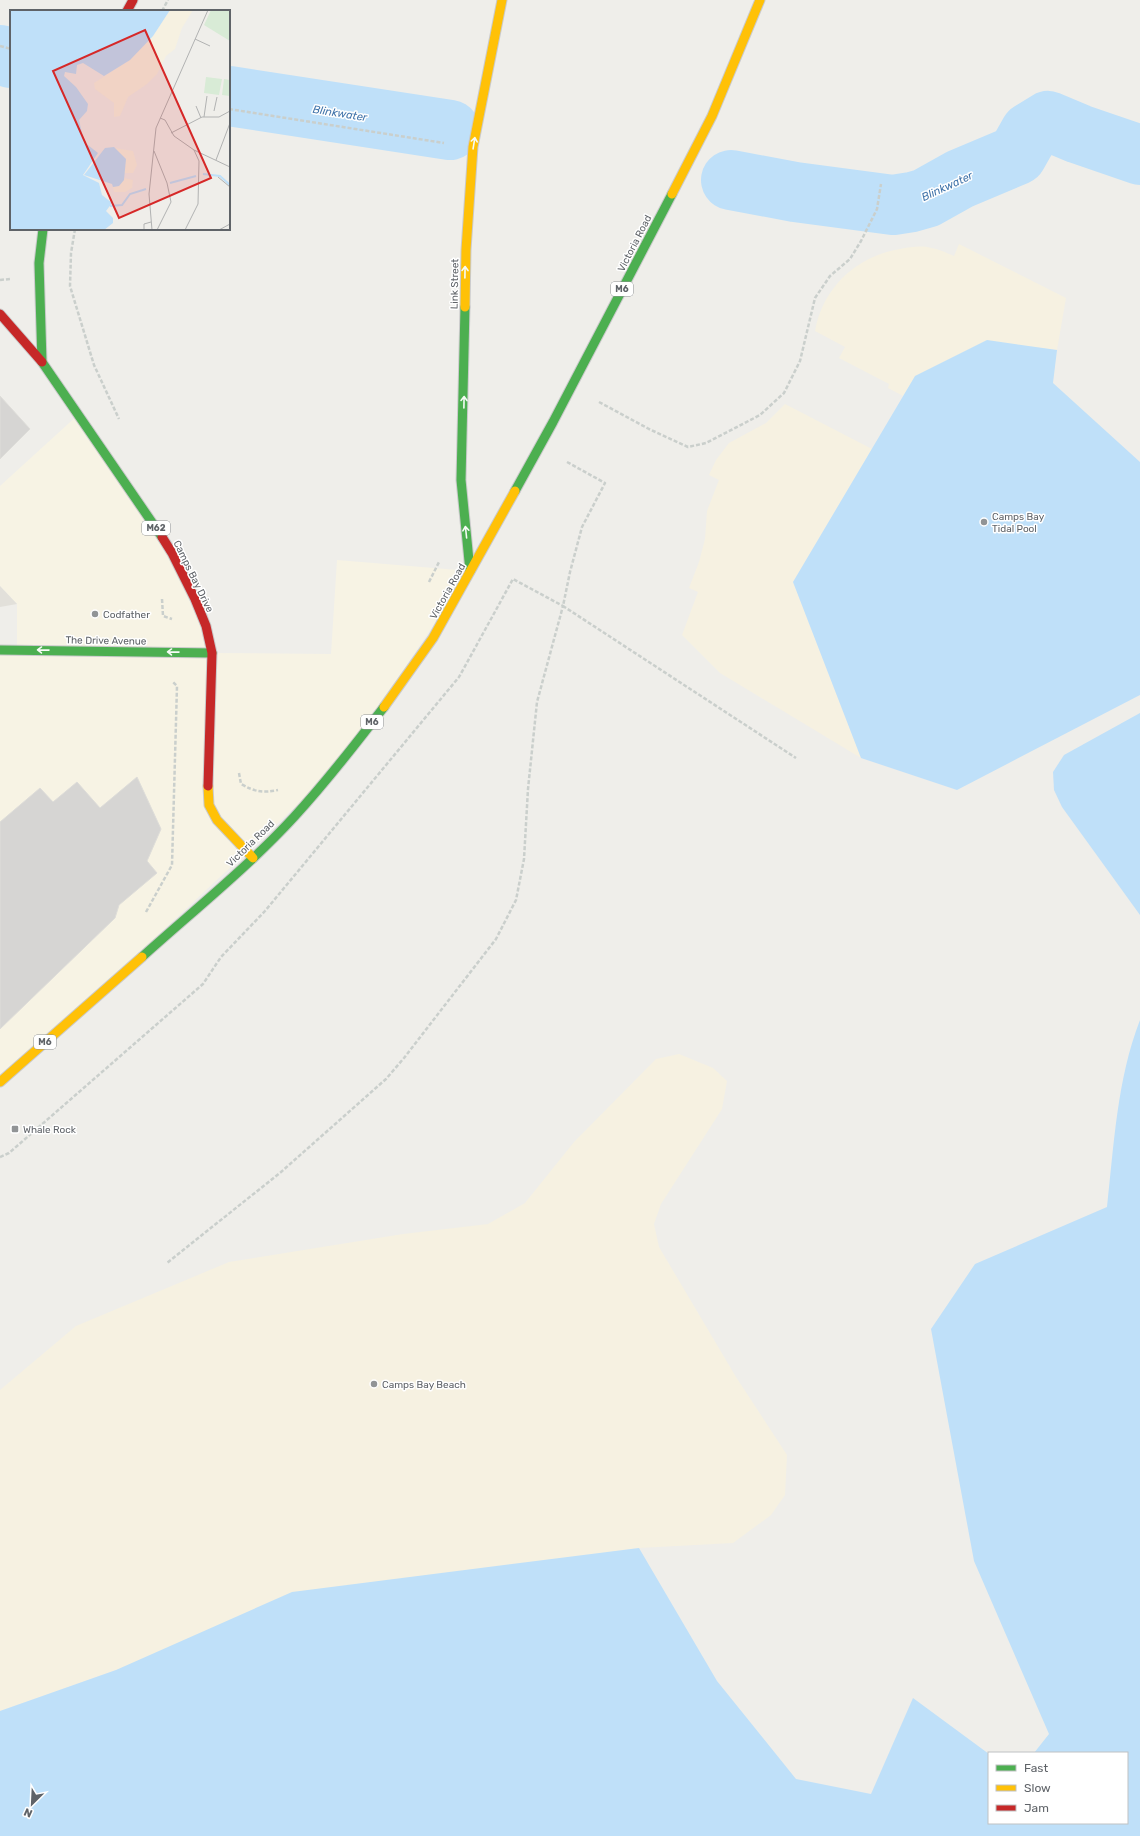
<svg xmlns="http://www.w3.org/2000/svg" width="1140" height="1836" font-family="Rubik,sans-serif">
  <rect width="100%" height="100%" fill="#efeeea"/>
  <!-- commercial -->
  <path fill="#f7f3e4" d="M79 414 162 537 212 653 331 654 337 560 470 571 337 768 0 1082V650L17 649V604L0 586V486Z"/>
  <!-- education -->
  <path fill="#e2e0da" d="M0 586 17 604 0 607Z"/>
  <!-- sand -->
  <g fill="#f6f1e1">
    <path d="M959 244 1066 298 1057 350 987 341 916 376 903 396 888 388 889 384 839 358 845 347 815 331C823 287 857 256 900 249 910 247 922 245 931 248 939 249 947 253 954 256Z"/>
    <path d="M785 404 872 449 793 582 861 758 720 673 682 635 698 592 689 588 699 562 705 539 707 511 719 480 709 475 716 460 729 443 766 423Z"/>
    <path d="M679 1054 713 1068 727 1081 722 1109 661 1204 654 1224 659 1247 736 1377 787 1455 785 1495 771 1515 733 1543 639 1548 483 1569 116 1670 0 1711V1390L76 1326 229 1262 403 1234 488 1224 525 1203 574 1142 656 1059Z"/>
  </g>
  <!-- water -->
  <g fill="#bfe0f9">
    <path d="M987 340 1057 350 1053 383 1140 462V695L957 790 861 758 793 582 915 376Z"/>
    <path d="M1140 713V915L1062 807 1054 790 1053 772 1064 755Z"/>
    <path d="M1140 1020V1836H0V1711L116 1670 292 1592 639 1548 717 1681 796 1779 871 1794 913 1698 989 1754V1823H1127V1753H1034L1049 1734 974 1561 931 1329 975 1264 1107 1207C1114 1145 1117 1079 1140 1020Z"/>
  </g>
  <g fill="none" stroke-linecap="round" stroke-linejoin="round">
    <!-- river -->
    <g stroke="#bfe0f9" stroke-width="60">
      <path d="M0 55 11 58"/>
      <path d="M229 96 450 130"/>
      <path d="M731 180 795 192 893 205 912 202 926 198 960 179 1017 155 1030 132 1048 121 1079 134 1140 155"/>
    </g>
  </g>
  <!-- building -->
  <g fill="#d6d5d3" stroke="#deddd9">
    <path d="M0 396 30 429 0 459Z"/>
    <path d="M137 777 161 829 147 861 157 873 119 905 115 918 0 1029V822L40 788 53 802 77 782 100 808Z"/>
  </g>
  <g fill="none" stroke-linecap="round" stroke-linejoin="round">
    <defs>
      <g id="fast">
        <path d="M43 229 39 263 42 362 162 537"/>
        <path d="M465 307 461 480 470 571"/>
        <path d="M515 491 553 422 672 194"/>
        <path d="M0 650 212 653"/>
        <path d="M142 957C193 911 247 868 294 817 326 782 355 745 384 707"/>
      </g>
      <g id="slow">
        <path d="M672 194 712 116 760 0"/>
        <path d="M465 307 466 250 473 147 502 0"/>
        <path d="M384 707 433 638 515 491"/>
        <path d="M208 786 209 805 217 820 253 858"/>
        <path d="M0 1082 142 957"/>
      </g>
      <g id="jam">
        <path d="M127 11 133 0"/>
        <path d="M0 314 42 362"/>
        <path d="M162 537 172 553 195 599 206 626 212 653 208 786"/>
      </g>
    </defs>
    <!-- fast casing -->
    <use href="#fast" stroke="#cacacb" stroke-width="11"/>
    <!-- slow casing -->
    <use href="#slow" stroke="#cacacb" stroke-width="11"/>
    <!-- jam casing -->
    <use href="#jam" stroke="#cacacb" stroke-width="11"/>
    <!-- path -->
    <g stroke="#cacfcc" stroke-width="2.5" stroke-dasharray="4 2" stroke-linecap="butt">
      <path d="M162 11 168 0"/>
      <path d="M0 46 11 49"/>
      <path d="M229 109 444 143"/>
      <path d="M75 229 71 253 70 286 94 365 119 419"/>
      <path d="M0 280 10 279"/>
      <path d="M599 402 649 429 688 447 706 443 760 415 784 393 800 361 815 298 830 276 850 259 861 241 877 209 881 184"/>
      <path d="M567 462 605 483 582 527 570 572 563 606 796 758"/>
      <path d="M429 582 439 562"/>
      <path d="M162 599 163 616 172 619"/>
      <path d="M239 773 241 784C255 792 263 793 278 790"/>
      <path d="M146 912 172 865 177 686 173 682"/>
      <path d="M0 1157 9 1153 203 984 221 957 265 911 459 677 513 579 563 606 537 702 528 789 524 859 516 900 496 939 404 1058 386 1079 281 1172 167 1263"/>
    </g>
    <!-- fast -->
    <use href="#fast" stroke="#4caf50" stroke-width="9"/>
    <!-- slow -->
    <use href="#slow" stroke="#ffc107" stroke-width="9"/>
    <!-- jam -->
    <use href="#jam" stroke="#c62828" stroke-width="9"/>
  </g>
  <!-- one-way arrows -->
  <defs><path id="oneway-shaft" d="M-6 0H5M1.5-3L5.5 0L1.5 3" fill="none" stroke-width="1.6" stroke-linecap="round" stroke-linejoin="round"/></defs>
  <g stroke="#f6fbf6">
    <use href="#oneway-shaft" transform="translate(474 143) rotate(-81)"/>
    <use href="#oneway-shaft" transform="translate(465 272) rotate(-89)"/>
    <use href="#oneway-shaft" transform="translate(464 402) rotate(-89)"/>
    <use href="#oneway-shaft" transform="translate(466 532) rotate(-96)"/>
    <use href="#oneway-shaft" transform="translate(43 650) rotate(-179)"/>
    <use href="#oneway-shaft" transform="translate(173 652) rotate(-179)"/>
  </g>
  <!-- markers -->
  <g fill="#919496" stroke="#fff" stroke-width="1.5">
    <circle cx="984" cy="522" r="4"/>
    <circle cx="95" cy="614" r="4"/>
    <rect x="11" y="1125" width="8" height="8" rx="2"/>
    <circle cx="374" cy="1384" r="4"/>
  </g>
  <g text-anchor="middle" stroke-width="3" stroke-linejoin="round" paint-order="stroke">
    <!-- shield labels -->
    <g fill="#fff" stroke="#8f9295" stroke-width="1">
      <rect x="611" y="282" width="22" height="14" rx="3"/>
      <rect x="142" y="521" width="28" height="14" rx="3"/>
      <rect x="361" y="715" width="22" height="14" rx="3"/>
      <rect x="34" y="1035" width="22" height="14" rx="3"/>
    </g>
    <g font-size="9" font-weight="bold" fill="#5f6368">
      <text x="622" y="292">M6</text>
      <text x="156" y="531">M62</text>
      <text x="372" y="725">M6</text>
      <text x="45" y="1045">M6</text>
    </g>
    <!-- street labels -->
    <g font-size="10" fill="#5f6368" stroke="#fff">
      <text transform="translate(634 243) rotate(-63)" y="4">Victoria Road</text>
      <text transform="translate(454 284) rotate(-89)" y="4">Link Street</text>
      <text transform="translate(194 576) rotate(64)" y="4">Camps Bay Drive</text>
      <text transform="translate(447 591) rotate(-61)" y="4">Victoria Road</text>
      <text transform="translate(106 640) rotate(1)" y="4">The Drive Avenue</text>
      <text transform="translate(250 843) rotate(-44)" y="4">Victoria Road</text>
    </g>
    <!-- poi labels -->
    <g font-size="10" fill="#5f6368" stroke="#fff" text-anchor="start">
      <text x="992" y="520">Camps Bay<tspan x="992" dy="12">Tidal Pool</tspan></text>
      <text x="103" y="618">Codfather</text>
      <text x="23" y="1133">Whale Rock</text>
      <text x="382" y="1388">Camps Bay Beach</text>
    </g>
    <!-- water labels -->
    <g font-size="11" font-style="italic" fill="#4174aa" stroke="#fff">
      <text transform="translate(340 113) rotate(9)" y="4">Blinkwater</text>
      <text transform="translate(947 186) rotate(-25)" y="4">Blinkwater</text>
    </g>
  </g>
  <!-- overview -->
  <g transform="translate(10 10)">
    <rect width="220" height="220" fill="#efeeea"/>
    <path d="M201 0H220V31L194 15ZM196 67 212 69 209 85 194 83ZM214 69 220 70V86L212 85Z" fill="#d8ebd6"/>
    <path d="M160 0H183L172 18 165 39 156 46 147 64 137 74 118 87 110 106 104 107V93L85 79 84 73 120 50 143 26ZM104 138 123 141 127 155 123 163H114L116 149ZM114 168 123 170 122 178 115 182H104L103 177 109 176Z" fill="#f6f1e1"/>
    <path d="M0 0H160L143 26 120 50 94 66 73 53 67 55 66 64 55 62 54 66 66 77 78 94 77 101 69 110 74 132 88 143 73 165 89 173 92 185 102 193 96 201 103 208V213L94 220H0ZM104 137 116 149 114 170 109 176 103 177 102 174 74 165 95 138Z" fill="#bfe0f9"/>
    <path fill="none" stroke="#bfe0f9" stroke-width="2" d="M193 164 210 166 220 175M160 173 186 166M100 196 112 195 120 184 136 179"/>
    <path fill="none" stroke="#b1b2b2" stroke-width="1" d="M185 29 200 36M186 96 191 108M204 101 207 87M194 107 197 86M150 108 155 110 164 126 184 140 189 151 188 194 175 220M161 123 192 107H209L220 101M184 140 220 157M144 141 157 173 161 192 147 220M206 150 220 113M208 167 220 177M134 220V214L141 212M142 220 139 184 146 118 198 0M209 220 220 214"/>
    <path fill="#d62828" fill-opacity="0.15" stroke="#d62828" stroke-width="2" d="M135 20 201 168 109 208 43 61Z"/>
    <rect width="220" height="220" fill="none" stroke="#5f6368" stroke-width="2"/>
  </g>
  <!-- legend -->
  <rect x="988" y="1752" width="140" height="72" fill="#ffffff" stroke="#bfc1c3"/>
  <rect x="996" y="1765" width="20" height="6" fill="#4caf50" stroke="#bfc1c3"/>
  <text x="1024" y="1772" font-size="12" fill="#5f6368">Fast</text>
  <rect x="996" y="1785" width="20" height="6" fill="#ffc107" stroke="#bfc1c3"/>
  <text x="1024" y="1792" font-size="12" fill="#5f6368">Slow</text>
  <rect x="996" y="1805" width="20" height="6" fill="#c62828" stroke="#bfc1c3"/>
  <text x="1024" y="1812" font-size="12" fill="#5f6368">Jam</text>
  <!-- north arrow -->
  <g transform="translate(32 1804) rotate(204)" stroke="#ffffff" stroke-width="3" paint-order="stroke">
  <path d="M0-3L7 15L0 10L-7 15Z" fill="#5f6368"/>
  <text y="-6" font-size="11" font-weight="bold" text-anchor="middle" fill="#5f6368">N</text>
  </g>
</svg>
